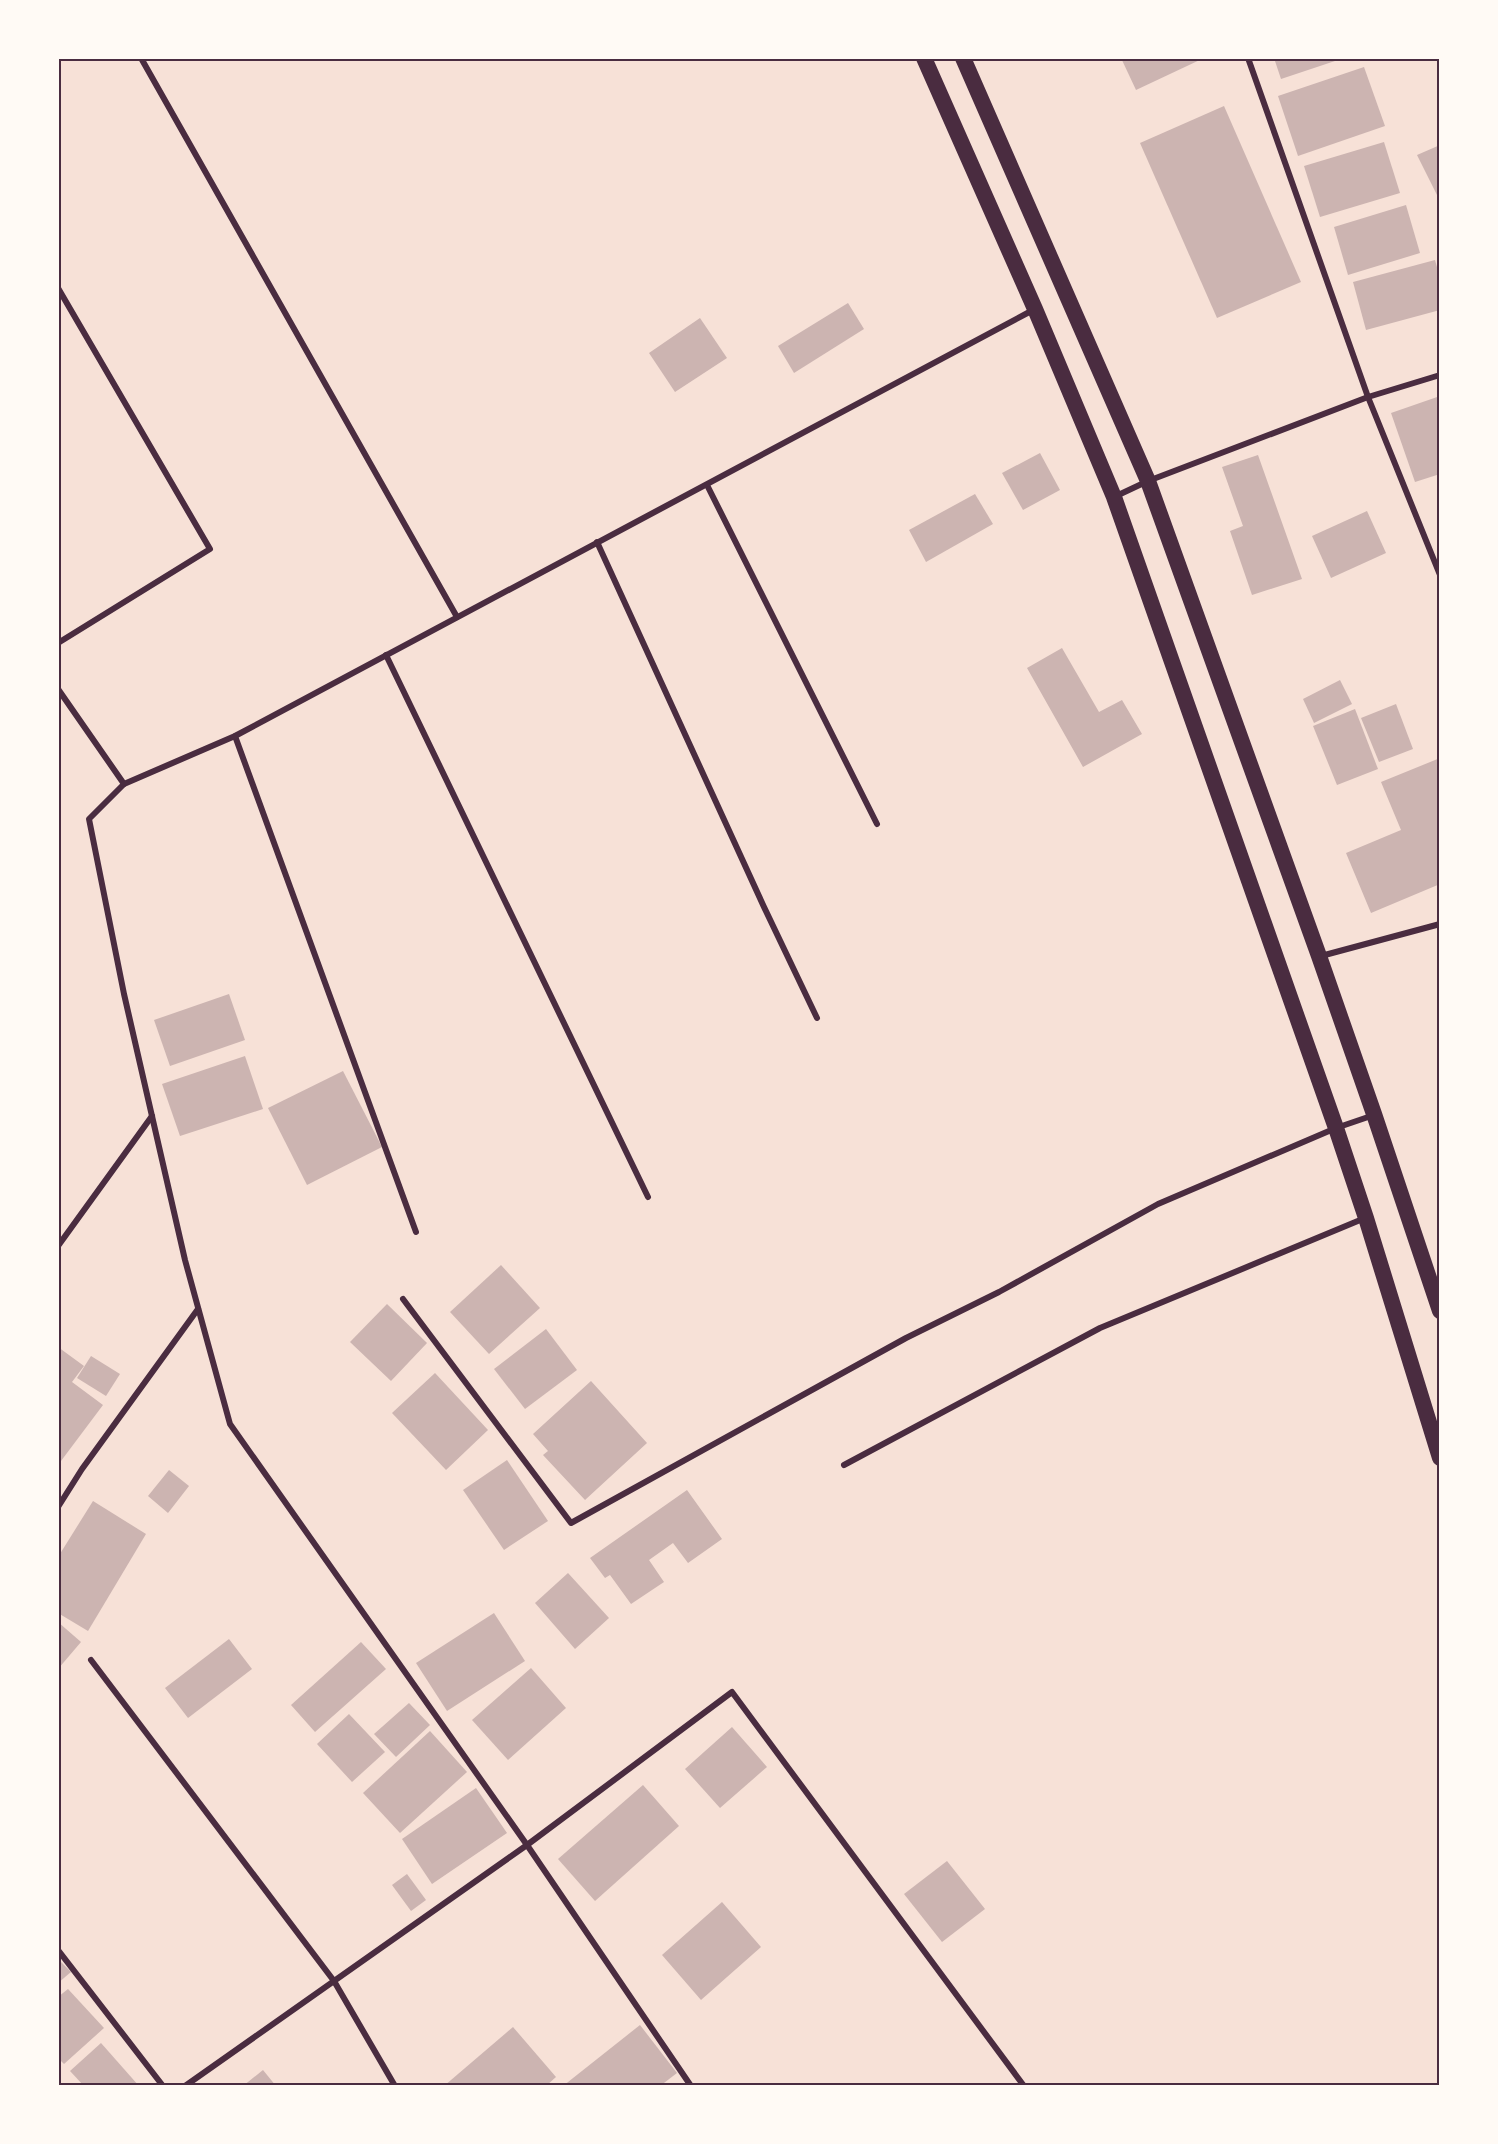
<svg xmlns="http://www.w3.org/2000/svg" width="1498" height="2144" font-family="Raleway,sans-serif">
  <rect width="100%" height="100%" fill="#f7e1d7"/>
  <!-- building -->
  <g fill="#ccb4b1">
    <path d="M1121 58H1204L1136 90Z"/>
    <path d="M1274 58H1341V59L1281 79Z"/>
    <path d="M1364 67 1385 126 1298 156 1278 96Z"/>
    <path d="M1224 106 1301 282 1217 318 1140 143Z"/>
    <path d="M1384 142 1400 193 1320 217 1304 166Z"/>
    <path d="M1440 145V194L1437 195 1417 155Z"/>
    <path d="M1406 205 1420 253 1348 275 1334 227Z"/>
    <path d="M1435 260 1440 278V310L1366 330 1353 282Z"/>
    <path d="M848 303 864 329 794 373 778 346Z"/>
    <path d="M700 318 727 358 675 392 649 353Z"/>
    <path d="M1440 396V474L1415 482 1391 413Z"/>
    <path d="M1040 453 1060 490 1023 510 1002 473Z"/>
    <path d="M1258 455 1302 579 1252 595 1230 531 1243 526 1222 467Z"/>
    <path d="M975 494 993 524 926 562 909 530Z"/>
    <path d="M1367 511 1386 553 1331 578 1312 536Z"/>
    <path d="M1062 648 1099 712 1122 700 1142 734 1083 767 1027 668Z"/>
    <path d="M1340 680 1352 704 1314 723 1303 699Z"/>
    <path d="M1396 704 1413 749 1379 762 1361 718Z"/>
    <path d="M1355 709 1378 769 1337 785 1313 726Z"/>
    <path d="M1440 758V884L1371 913 1346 853 1401 830 1381 782Z"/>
    <path d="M229 994 245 1040 170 1066 154 1020Z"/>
    <path d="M245 1056 263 1109 180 1136 162 1084Z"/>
    <path d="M343 1071 382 1147 307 1185 268 1108Z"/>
    <path d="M501 1265 540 1308 489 1354 450 1312Z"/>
    <path d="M387 1304 427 1343 391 1381 350 1342Z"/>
    <path d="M546 1329 577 1370 525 1409 494 1369Z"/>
    <path d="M58 1347 84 1366 72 1382 103 1405 58 1465Z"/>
    <path d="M91 1356 120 1374 106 1396 77 1378Z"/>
    <path d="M435 1373 488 1430 446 1470 392 1413Z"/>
    <path d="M591 1381 647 1443 585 1500 543 1455 548 1451 533 1434Z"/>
    <path d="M507 1460 548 1521 504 1550 463 1490Z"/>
    <path d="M169 1470 189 1486 168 1513 148 1496Z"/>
    <path d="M687 1490 722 1539 688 1563 673 1543 649 1560 664 1582 631 1604 610 1575 605 1578 590 1558Z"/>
    <path d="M93 1501 146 1534 88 1631 58 1613V1557Z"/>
    <path d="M568 1573 609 1618 575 1649 535 1603Z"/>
    <path d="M494 1613 525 1661 447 1711 416 1663Z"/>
    <path d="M58 1622 81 1642 58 1669Z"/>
    <path d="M229 1639 252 1669 188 1718 165 1688Z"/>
    <path d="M361 1642 386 1669 315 1732 291 1705Z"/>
    <path d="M531 1668 566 1708 508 1760 472 1720Z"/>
    <path d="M409 1703 430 1725 396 1757 374 1734Z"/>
    <path d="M349 1714 385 1752 352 1782 317 1744Z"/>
    <path d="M732 1727 767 1767 720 1808 685 1769Z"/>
    <path d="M430 1731 467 1772 400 1833 363 1793Z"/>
    <path d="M643 1785 679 1826 595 1901 558 1859Z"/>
    <path d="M476 1788 507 1833 432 1884 402 1839Z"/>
    <path d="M947 1861 985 1909 942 1942 904 1894Z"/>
    <path d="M407 1874 426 1900 411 1911 392 1885Z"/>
    <path d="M722 1902 761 1947 701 2000 662 1955Z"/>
    <path d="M58 1959 71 1972 58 1983Z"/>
    <path d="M68 1989 104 2028 64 2064 58 2058V1997Z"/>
    <path d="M640 2025 677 2073 660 2086H563Z"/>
    <path d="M513 2027 556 2077 546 2086H444Z"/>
    <path d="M101 2043 139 2086H84L70 2071Z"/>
    <path d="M263 2070 276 2086H243Z"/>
  </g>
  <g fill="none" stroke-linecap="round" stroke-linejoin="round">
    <!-- minor -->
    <g stroke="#4a2c40" stroke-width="6">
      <path d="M141 58 457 617"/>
      <path d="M1248 58 1368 397 1440 575"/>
      <path d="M58 288 210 549 58 643"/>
      <path d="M707 485 877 824"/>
      <path d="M1114 497 1148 481 1368 397 1440 375"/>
      <path d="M597 542 764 907 817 1018"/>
      <path d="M386 655 648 1197"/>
      <path d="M58 689 124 784"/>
      <path d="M235 736 416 1232"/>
      <path d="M1321 956 1440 924"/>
      <path d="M58 1246 152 1116"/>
      <path d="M403 1299 571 1523 906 1338 999 1292 1158 1204 1336 1128 1374 1115"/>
      <path d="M844 1465 1100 1328 1365 1218"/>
      <path d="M58 1507 82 1469 198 1309"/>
      <path d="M91 1660 334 1981 395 2086"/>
      <path d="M58 1950 163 2086"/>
      <path d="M185 2086 527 1845 732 1692 1024 2086"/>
      <path d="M691 2086 527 1845 230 1424 185 1260 124 994 89 819 124 784 235 736 1035 309"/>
    </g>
    <!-- trunk -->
    <g stroke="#4a2c40" stroke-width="16">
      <path d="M924 58 1035 309 1114 497 1336 1128 1366 1218 1440 1458"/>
      <path d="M963 58 1148 481 1319 956 1374 1114 1440 1311"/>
    </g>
  </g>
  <!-- border -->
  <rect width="1498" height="2144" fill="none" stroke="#fffaf5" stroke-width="120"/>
  <rect x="60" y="60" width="1378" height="2024" fill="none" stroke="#4a2c40" stroke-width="2"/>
</svg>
